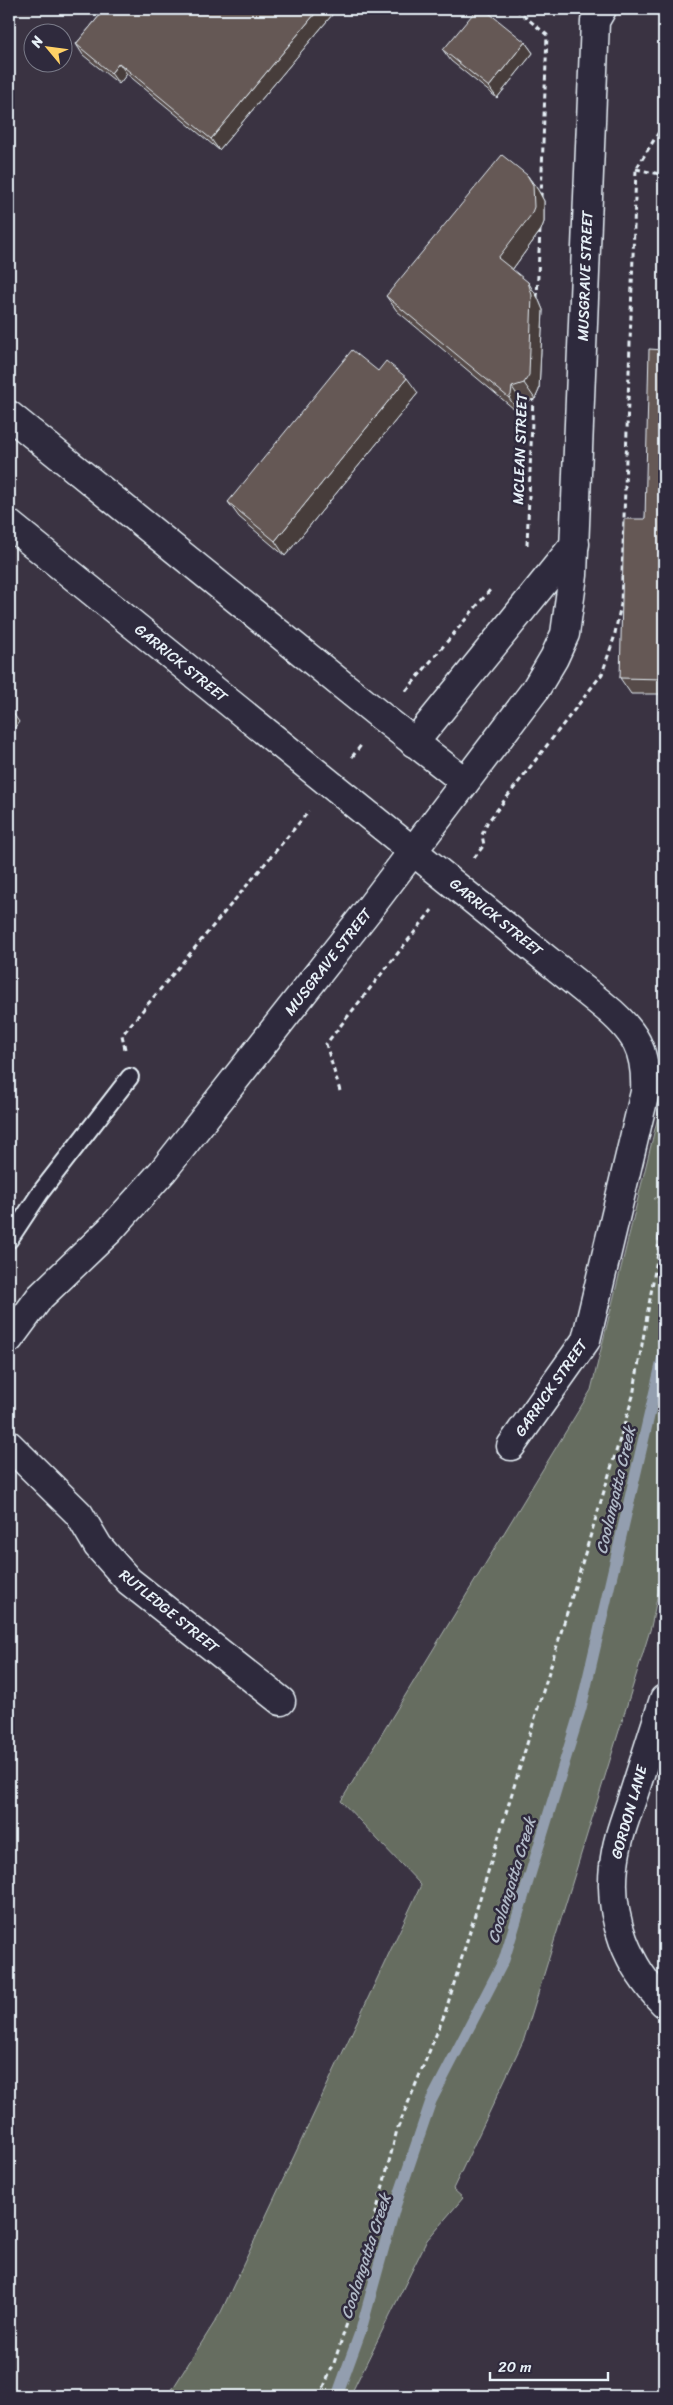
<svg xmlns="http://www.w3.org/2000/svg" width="673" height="2405" font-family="Sriracha,sans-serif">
  <rect width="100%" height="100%" fill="#3a3342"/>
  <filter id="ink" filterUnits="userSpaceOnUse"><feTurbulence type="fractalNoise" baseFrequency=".02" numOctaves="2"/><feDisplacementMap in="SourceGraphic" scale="10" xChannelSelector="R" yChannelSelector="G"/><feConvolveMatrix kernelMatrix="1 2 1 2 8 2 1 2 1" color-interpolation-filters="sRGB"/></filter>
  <g filter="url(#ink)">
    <!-- green -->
    <path fill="#666d60" stroke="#a7afac" d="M664 1092V1565L651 1627 524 2039 453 2189 463 2198 427 2240 350 2396H168L221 2312 421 1885 341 1801 591 1390Z"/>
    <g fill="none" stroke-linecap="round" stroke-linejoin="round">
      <!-- stream -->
      <path stroke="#939eaf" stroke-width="11" d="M337 2396 361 2330 395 2207 431 2101 504 1960 581 1708 663 1356"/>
      <defs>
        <path id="lane" d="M9 1240 40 1193 130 1077"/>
        <g id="street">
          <path d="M9 415 382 717 465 782"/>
          <path d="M9 524 603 1005C635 1031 647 1050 645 1092L586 1340 511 1446"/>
          <path d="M414 743 575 544"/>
          <path d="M9 1339 40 1297 110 1230 163 1171 369 909 535 690 554 658 565 634 573 575 595 21 602 9"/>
          <path d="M9 1445 79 1514 98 1546 129 1581 281 1701"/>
          <path d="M664 1699C654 1730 644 1761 634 1793 626 1817 616 1841 614 1866 608 1918 628 1967 664 2003"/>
        </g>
      </defs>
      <!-- lane casing -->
      <use href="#lane" stroke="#e8f1f8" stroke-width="20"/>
      <!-- street casing -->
      <use href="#street" stroke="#e8f1f8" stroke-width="31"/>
      <!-- path -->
      <g stroke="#e8f1f8" stroke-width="3" stroke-dasharray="5 4" stroke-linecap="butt">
        <path d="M516 9 547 35 541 198"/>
        <path d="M664 43V54"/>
        <path d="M636 169 664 175"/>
        <path d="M537 298 540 229"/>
        <path d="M527 545 533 397"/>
        <path d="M406 691 490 590"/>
        <path d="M352 757 362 744"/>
        <path d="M474 858 484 845 482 835 487 823 602 674 614 638 621 604 636 169 662 127 664 116"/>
        <path d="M125 1049 122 1035 309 811"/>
        <path d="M340 1091 326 1044 432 910"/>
        <path d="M320 2396 334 2363 352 2308 397 2130 445 2013 633 1396 658 1253 661 1204 655 1198"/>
      </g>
      <!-- lane -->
      <use href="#lane" stroke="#2f2a3d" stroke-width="16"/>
      <!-- street -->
      <use href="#street" stroke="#2f2a3d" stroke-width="28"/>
    </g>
    <!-- wall -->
    <g fill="#574c48" stroke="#e8f1f8">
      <path d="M105 9H337L219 150 127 74 119 84 83 55 76 44Z"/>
      <path d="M525 42 533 53 497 98 451 61 443 50Z"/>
      <path d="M527 175 538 190 544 201V222L541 230 512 270 538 298 543 310 539 390 535 399 522 402V410L520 414 397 311 386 296Z"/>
      <path d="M664 350V694H631L620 678 645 519Z"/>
      <path d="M418 393 285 556 239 517 228 502Z"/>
    </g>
    <!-- shaded-wall -->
    <g fill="#473e3b" stroke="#e8f1f8">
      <path d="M319 9H337L219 150 211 139Z"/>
      <path d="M525 42 533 53 497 98 489 87Z"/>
      <path d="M119 63 127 74 119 84 111 73Z"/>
      <path d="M527 175 538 190 544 201V222L541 230 509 274 498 258Z"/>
      <path d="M528 282 538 298 543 310 539 390 535 399 524 383Z"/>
      <path d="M407 378 418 393 285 556 275 541Z"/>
      <path d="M512 387 522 402V410L520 414 509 398Z"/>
      <path d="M9 707 19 722 9 735Z"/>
    </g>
    <!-- building -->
    <g fill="#655854" stroke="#e8f1f8">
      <path d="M105 9H319L211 139 119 63 111 73 76 44Z"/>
      <path d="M477 9H484L525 42 489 87 443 50Z"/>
      <path d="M502 155 527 175 533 185 534 207 531 215 498 258 528 282 532 295 529 375 524 383 512 387 511 395 509 398 386 296Z"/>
      <path d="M649 349 664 350V679L620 678 624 519H645Z"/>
      <path d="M352 350 378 371 386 361 407 378 275 541 228 502Z"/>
    </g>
  </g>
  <g text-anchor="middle" stroke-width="5" stroke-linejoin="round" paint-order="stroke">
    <!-- street labels -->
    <g font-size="15" fill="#e8f1f8" stroke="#2f2a3d">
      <text transform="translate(585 276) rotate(-88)" y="5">MUSGRAVE STREET</text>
      <text transform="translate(520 449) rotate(-88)" y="5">MCLEAN STREET</text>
      <text transform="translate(181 663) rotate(39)" y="5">GARRICK STREET</text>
      <text transform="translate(496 917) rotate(39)" y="5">GARRICK STREET</text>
      <text transform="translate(328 962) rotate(-52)" y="5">MUSGRAVE STREET</text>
      <text transform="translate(551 1388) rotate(-55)" y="5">GARRICK STREET</text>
      <text transform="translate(169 1611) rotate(39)" y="5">RUTLEDGE STREET</text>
      <text transform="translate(629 1812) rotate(-74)" y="5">GORDON LANE</text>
    </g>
    <!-- water labels -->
    <g font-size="16" font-style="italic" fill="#b0b9c7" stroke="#2f2a3d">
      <text transform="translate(615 1490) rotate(-77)" y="6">Coolangatta Creek</text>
      <text transform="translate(511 1880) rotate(-73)" y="6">Coolangatta Creek</text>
      <text transform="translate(365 2256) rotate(-72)" y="6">Coolangatta Creek</text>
    </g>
  </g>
  <!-- margin -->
  <rect width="673" height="2405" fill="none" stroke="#2f2a3d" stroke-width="30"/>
  <rect x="15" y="15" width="643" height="2375" fill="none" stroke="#e8f1f8" stroke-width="2" filter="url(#ink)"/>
  <!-- north arrow -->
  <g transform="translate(48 48) rotate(299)"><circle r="24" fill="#2f2a3d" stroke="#797a88"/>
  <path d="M0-4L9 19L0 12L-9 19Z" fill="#ffd166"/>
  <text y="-8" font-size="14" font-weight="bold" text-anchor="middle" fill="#e8f1f8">N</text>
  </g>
  <!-- scale -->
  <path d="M490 2372v8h118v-8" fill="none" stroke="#e8f1f8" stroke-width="2.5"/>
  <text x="498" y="2372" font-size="15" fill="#e8f1f8" stroke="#2f2a3d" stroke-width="4" paint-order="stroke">20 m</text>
</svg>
